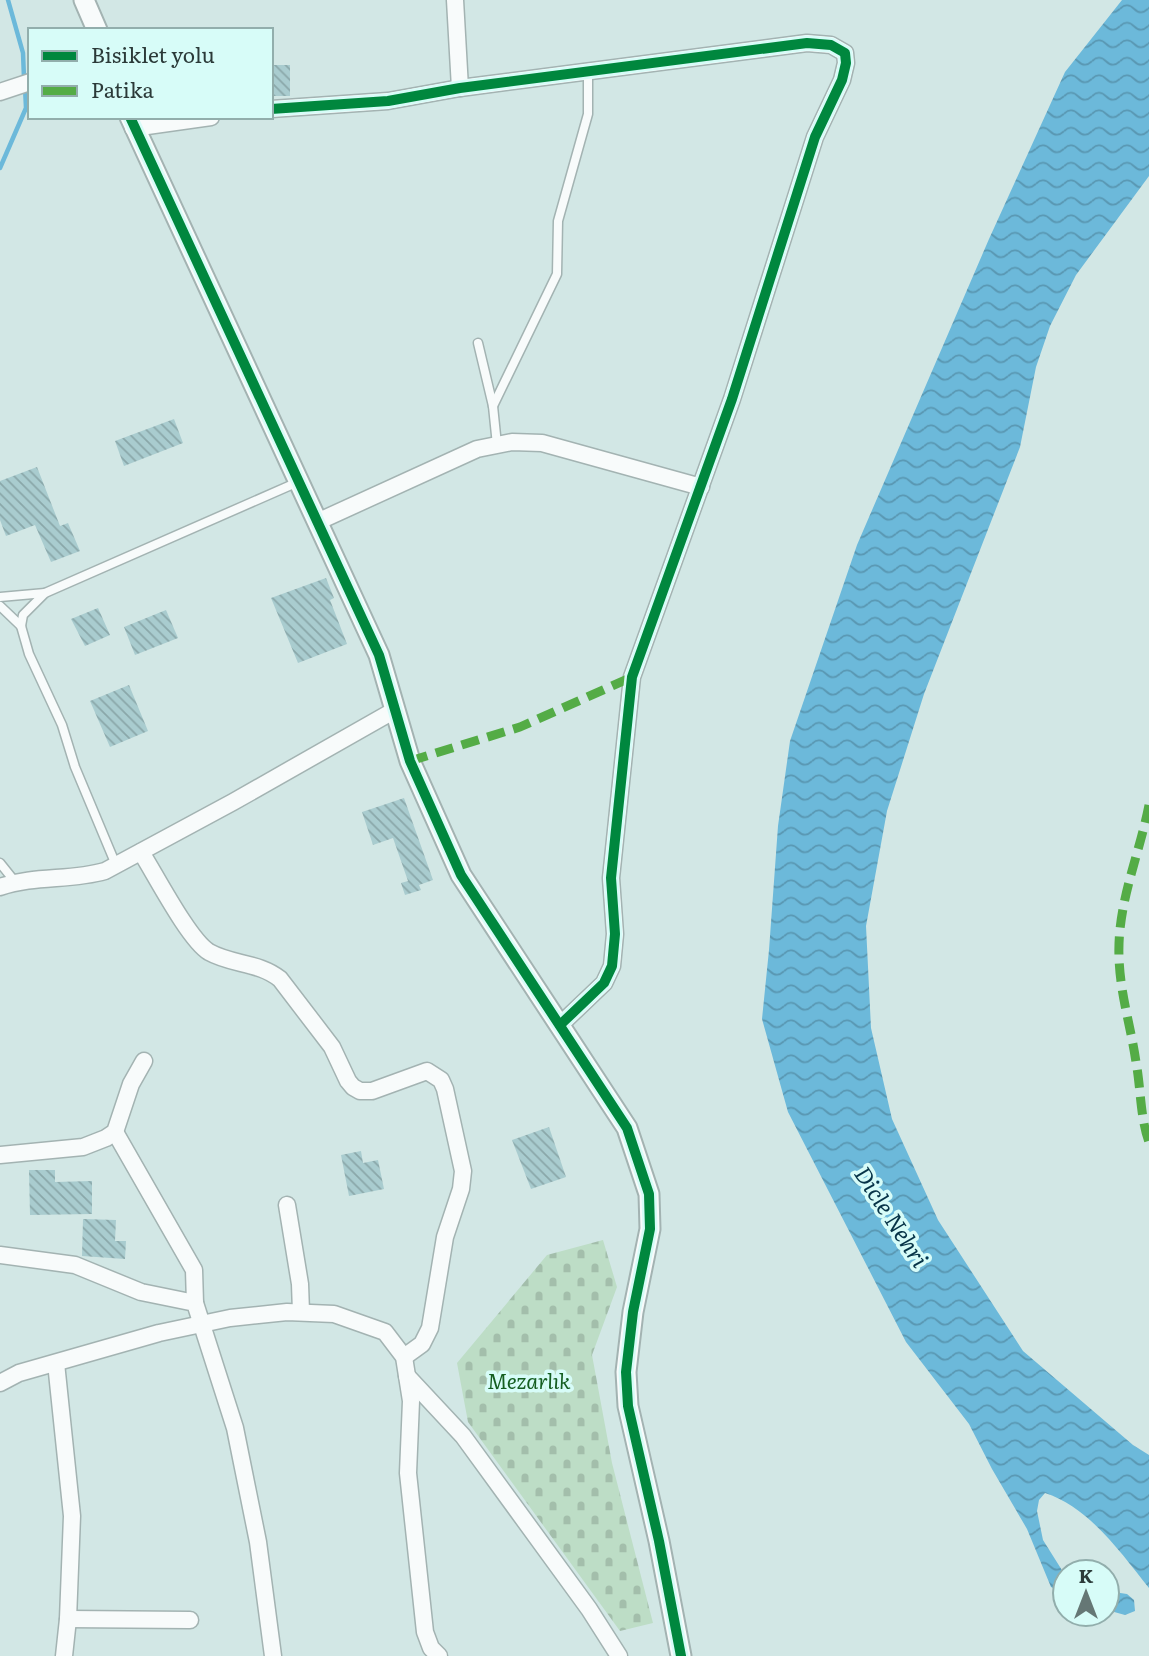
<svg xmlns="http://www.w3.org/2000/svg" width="1149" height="1656" font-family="Literata,serif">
  <defs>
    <pattern id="cemetery-stones" width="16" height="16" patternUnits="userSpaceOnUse" patternTransform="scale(1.75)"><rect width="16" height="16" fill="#bdddc6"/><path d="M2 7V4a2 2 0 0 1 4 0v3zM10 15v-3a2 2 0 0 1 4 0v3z" fill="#a3beab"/></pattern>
    <pattern id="water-waves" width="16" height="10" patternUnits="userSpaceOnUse" patternTransform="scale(1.75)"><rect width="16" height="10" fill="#6cb9da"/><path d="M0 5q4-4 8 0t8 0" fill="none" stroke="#5997b2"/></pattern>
    <pattern id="building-back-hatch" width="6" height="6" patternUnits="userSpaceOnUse" patternTransform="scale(1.75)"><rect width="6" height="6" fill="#a9cccf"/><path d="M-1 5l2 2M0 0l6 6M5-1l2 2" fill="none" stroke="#8aa7a9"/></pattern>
  </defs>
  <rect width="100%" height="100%" fill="#d2e7e5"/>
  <!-- cemetery -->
  <path fill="url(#cemetery-stones)" d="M603 1240 617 1287 592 1355 612 1463 653 1623 620 1631 468 1422 457 1363 547 1255Z"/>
  <!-- water -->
  <g fill="url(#water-waves)">
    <path d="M1122 0H1149V176L1076 275 1050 326 1036 367 1020 447 924 694 887 811 866 926 871 1028 892 1119 938 1220 1023 1351 1133 1445 1149 1455V1588C1121 1553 1089 1507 1045 1493L1039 1500 1037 1511 1043 1540 1065 1575V1594L1051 1587 1027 1529 992 1469 969 1424 906 1342 788 1112 762 1019 769 950 778 826 790 741 857 545 989 239 1065 72Z"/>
    <path d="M1107 1591 1127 1594 1134 1600 1135 1611 1125 1615 1107 1610Z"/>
  </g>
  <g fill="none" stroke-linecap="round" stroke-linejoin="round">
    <!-- stream -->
    <g stroke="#6cb9da" stroke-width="4.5">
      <path d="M8 0 23 53 24 78"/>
      <path d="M0 168 26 108 25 87"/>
    </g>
  </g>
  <!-- building -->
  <g fill="url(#building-back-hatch)">
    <rect x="271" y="65" width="19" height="31"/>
    <path d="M174 419 183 443 124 466 115 441Z"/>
    <path d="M37 467 60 526 68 523 80 551 51 562 35 525 6 536 0 520V481Z"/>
    <path d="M326 578 334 598 330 600 347 644 298 663 271 598Z"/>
    <path d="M98 608 110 635 85 646 71 619Z"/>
    <path d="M166 610 178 638 135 655 124 627Z"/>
    <path d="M129 685 148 731 110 747 90 701Z"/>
    <path d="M404 798 433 880 419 885 421 890 405 895 401 883 408 881 393 838 373 845 362 812Z"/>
    <path d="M549 1127 566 1177 531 1189 512 1140Z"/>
    <path d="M361 1151 363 1163 378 1160 384 1189 349 1196 341 1155Z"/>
    <path d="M29 1170H55V1182L92 1181V1214L30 1215Z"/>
    <path d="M83 1219 116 1220 115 1241H126L125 1259 82 1256Z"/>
  </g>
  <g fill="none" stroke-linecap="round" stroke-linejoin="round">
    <defs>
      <g id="service">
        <path d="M478 343 493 406 497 445"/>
        <path d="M493 406 557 274 558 221 588 114V72"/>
        <path d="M0 597 45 593"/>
        <path d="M0 606 21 626"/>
        <path d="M0 863 16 883"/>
        <path d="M116 865 75 767 62 725 29 654 21 626 23 615 45 593 298 482"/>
      </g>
      <g id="minor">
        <path d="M455 0 460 88"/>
        <path d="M0 92 30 82"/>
        <path d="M271 109 388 101 460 88 807 43 831 45 845 53 846 63 842 80 815 137 732 399 632 677 611 878 615 934 612 966 604 983 560 1025"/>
        <path d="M133 128 211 117"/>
        <path d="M317 522 477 449 512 442 542 443 701 487"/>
        <path d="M141 852C155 874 189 940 209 952 232 965 259 962 280 979L332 1047 348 1081 353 1087 360 1091H372L427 1071 441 1080 445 1089 463 1171 461 1189 445 1237 430 1328 422 1344 404 1357"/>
        <path d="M0 887C35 875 71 881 105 871L233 802 395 710"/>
        <path d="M115 1132 194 1270 195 1303"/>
        <path d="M0 1155 83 1147 106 1138 115 1132 131 1084 144 1061"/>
        <path d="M287 1205 300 1284 301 1312"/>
        <path d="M0 1255 75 1265 141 1292 195 1303 235 1428 258 1542 273 1656"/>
        <path d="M56 1363 72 1516 68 1619 64 1656"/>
        <path d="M407 1376 463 1436 589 1609 619 1656"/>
        <path d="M0 1383 19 1373 159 1333 230 1318 287 1312 334 1314 385 1332 404 1357 411 1401 408 1473 425 1632 431 1648 439 1656"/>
        <path d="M68 1619 190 1620"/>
      </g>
      <g id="tertiary">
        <path d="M84 0 97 30"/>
        <path d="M130 117 379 655 410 761 461 875 627 1128 649 1194 650 1229 633 1312 626 1372 628 1406 659 1541 681 1656"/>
      </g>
    </defs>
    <!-- service casing -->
    <use href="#service" stroke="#a3b3b2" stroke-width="11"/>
    <!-- minor casing -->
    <use href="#minor" stroke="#a3b3b2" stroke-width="19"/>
    <!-- tertiary casing -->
    <use href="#tertiary" stroke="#a3b3b2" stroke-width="23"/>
    <!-- service -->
    <use href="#service" stroke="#f8fbfb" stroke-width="8"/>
    <!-- minor -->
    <use href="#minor" stroke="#f8fbfb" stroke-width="16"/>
    <!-- tertiary -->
    <use href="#tertiary" stroke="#f8fbfb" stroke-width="19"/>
    <!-- quiet -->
    <g stroke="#54ac46" stroke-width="9" stroke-dasharray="18 9" stroke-linecap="butt">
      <path d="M410 761 520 727 632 677"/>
      <path d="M1149 805C1139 856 1117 904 1119 957 1120 994 1131 1027 1136 1062 1141 1089 1140 1117 1149 1142"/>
    </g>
    <defs>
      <g id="cycleway">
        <path d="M271 109 388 101 460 88 807 43 831 45 845 53 846 63 842 80 815 137 732 399 632 677 611 878 615 934 612 966 604 983 560 1025"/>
        <path d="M130 117 379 655 410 761 461 875 627 1128 649 1194 650 1229 633 1312 626 1372 628 1406 659 1541 681 1656"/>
      </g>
    </defs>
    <!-- cycleway casing -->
    <use href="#cycleway" stroke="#d7fcf8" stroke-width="15"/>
    <!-- cycleway -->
    <use href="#cycleway" stroke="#00873e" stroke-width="10"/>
  </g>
  <g text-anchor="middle" stroke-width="7" stroke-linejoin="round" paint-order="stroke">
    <!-- park labels -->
    <g font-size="21" font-style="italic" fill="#155e21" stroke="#d7fcf8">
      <text x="529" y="1389">Mezarlık</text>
    </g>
    <!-- water labels -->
    <g font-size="23" font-style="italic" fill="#063347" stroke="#d7fcf8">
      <text transform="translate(891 1217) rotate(57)" y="8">Dicle Nehri</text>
    </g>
  </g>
  <!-- legend -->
  <rect x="28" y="28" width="245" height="91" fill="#d7fcf8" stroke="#92aeac" stroke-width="2"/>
  <rect x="42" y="51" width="35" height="10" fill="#00873e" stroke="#92aeac" stroke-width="2"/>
  <text x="91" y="63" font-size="21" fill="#2b3a39">Bisiklet yolu</text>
  <rect x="42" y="86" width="35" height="10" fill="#54ac46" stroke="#92aeac" stroke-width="2"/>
  <text x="91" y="98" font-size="21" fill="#2b3a39">Patika</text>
  <!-- north arrow -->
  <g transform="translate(1086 1593)"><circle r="33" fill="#d7fcf8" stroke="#92aeac" stroke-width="2"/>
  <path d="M0-5L12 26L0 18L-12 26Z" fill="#657775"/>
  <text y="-10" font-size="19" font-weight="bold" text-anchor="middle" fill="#2b3a39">K</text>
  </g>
</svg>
